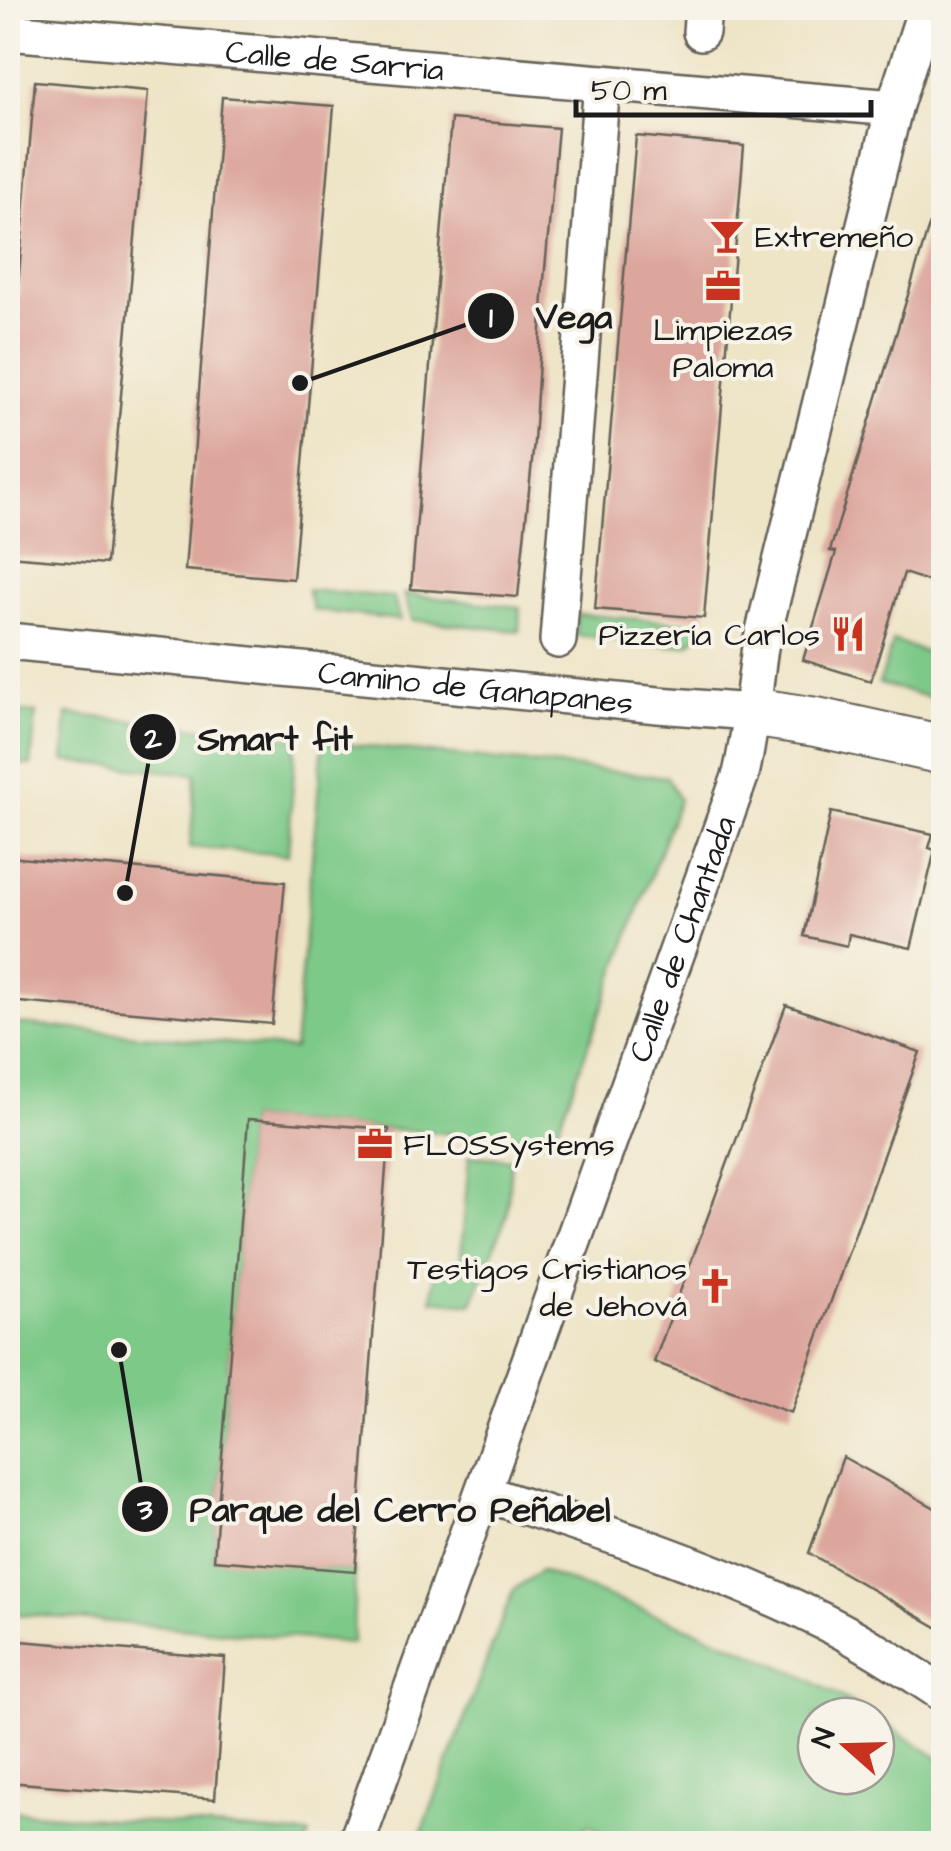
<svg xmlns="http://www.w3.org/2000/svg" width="951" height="1851" font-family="'Architects Daughter',sans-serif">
  <rect width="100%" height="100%" fill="#f7f3e8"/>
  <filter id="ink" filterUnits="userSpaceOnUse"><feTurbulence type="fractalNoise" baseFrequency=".01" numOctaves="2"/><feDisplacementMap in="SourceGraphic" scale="20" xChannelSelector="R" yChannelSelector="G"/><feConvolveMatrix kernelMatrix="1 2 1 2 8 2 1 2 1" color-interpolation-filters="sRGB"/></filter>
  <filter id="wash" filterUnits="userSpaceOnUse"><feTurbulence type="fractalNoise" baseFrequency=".0048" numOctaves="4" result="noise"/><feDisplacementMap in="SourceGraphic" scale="40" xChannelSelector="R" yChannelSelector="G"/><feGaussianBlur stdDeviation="2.25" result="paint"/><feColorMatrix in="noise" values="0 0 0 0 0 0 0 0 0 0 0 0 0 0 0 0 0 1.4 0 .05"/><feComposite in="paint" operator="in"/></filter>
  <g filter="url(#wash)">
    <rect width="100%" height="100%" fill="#eee4c6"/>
    <!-- green -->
    <g fill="#7dc988" stroke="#4c7252" stroke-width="2.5">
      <path d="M307 590 393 597 401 620 313 610Z"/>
      <path d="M404 594 520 607 519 631 412 620Z"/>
      <path d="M577 614 700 624V633L689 644 673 646 575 635Z"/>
      <path d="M893 641 943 658V701L879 684Z"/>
      <path d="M8 711 36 713 31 765 8 763Z"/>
      <path d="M67 714 296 738 288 855 190 847 196 774 64 761Z"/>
      <path d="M323 742 667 777 679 800 553 1141 248 1119 214 1559 355 1571 353 1643 8 1613V1023L294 1049Z"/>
      <path d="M469 1156 511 1159 507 1215 472 1304 432 1300 435 1271H460Z"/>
      <path d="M541 1571 731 1644 805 1677 873 1716H816V1776H876V1718L943 1761V1843H616L589 1824 569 1843H418L513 1590Z"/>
      <path d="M8 1811 310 1835 306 1844 8 1843Z"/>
    </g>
    <g id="blocks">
      <!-- building -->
      <g fill="#dca69c">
        <path d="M35 81 148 91 106 564 8 556V408Z"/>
        <path d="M222 97 334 106 293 579 185 570Z"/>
        <path d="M451 119 558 128 544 280 534 442 518 597 411 589Z"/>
        <path d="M636 136 744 146 704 618 595 609Z"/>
        <path d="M936 203 944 204V551L934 583 904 573 871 681 803 660 836 552 830 551Z"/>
        <path d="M831 812 933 834 929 848 935 850 911 948 849 934 847 946 804 936Z"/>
        <path d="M8 857 285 882 272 1024 8 1001Z"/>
        <path d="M786 1005 920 1052 791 1413 654 1362Z"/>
        <path d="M248 1119 389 1129 355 1571 214 1560Z"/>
        <path d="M843 1457 944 1513V1631L809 1553Z"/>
        <path d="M8 1640 225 1658 215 1799 8 1782Z"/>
      </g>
    </g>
  </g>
  <g filter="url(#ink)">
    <use href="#blocks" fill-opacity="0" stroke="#666258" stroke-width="2.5"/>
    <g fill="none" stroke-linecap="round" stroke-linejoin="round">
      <defs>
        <g id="street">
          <path id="s1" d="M8 32 894 108"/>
          <path d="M701 32 703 8"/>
          <path d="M558 640 602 83"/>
          <path id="s2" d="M8 641 658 705 751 712"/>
          <path d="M483 1493C604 1532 726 1571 840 1630 876 1649 910 1672 944 1694"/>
          <path id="s3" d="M356 1844 741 774C751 732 754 689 760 647L894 108 926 8"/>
        </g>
        <path id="secondary" d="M751 712 816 722 944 750"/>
      </defs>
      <!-- street casing -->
      <use href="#street" stroke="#666258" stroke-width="40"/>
      <!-- secondary casing -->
      <use href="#secondary" stroke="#666258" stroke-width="52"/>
      <!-- street -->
      <use href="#street" stroke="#fff" stroke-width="35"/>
      <!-- secondary -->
      <use href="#secondary" stroke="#fff" stroke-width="48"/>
    </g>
  </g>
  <!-- icons -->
  <defs>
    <symbol id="bar-bare" viewBox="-9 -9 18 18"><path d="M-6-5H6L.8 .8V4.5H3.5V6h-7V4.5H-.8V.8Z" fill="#c8321e" stroke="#f7f3e8" stroke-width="2.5" paint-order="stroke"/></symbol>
    <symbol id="office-bare" viewBox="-9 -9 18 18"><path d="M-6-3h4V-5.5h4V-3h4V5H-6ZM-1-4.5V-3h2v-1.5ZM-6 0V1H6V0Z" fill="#c8321e" stroke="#f7f3e8" stroke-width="2.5" paint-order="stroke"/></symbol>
    <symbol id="restaurant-bare" viewBox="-9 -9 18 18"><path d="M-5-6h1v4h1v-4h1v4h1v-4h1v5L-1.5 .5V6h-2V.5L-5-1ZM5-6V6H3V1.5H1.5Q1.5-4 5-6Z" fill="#c8321e" stroke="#f7f3e8" stroke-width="2.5" paint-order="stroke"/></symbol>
    <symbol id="church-bare" viewBox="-9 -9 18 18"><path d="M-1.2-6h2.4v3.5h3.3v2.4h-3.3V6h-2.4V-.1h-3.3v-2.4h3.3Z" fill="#c8321e" stroke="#f7f3e8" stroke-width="2.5" paint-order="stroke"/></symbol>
  </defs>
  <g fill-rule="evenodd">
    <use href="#bar-bare" x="702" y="211" width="50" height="50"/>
    <use href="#office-bare" x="698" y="261" width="50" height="50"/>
    <use href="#restaurant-bare" x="823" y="609" width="50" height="50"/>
    <use href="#office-bare" x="350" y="1119" width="50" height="50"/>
    <use href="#church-bare" x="690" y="1261" width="50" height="50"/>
  </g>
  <g text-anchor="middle" stroke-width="8" stroke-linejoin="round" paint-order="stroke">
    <!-- street labels -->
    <g font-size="32" fill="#1c1c1c" stroke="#f7f3e8">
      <text dy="11" stroke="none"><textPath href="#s1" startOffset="328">Calle de Sarria</textPath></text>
      <text dy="11" stroke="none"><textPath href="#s2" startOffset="470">Camino de Ganapanes</textPath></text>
      <text dy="11" stroke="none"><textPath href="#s3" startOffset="962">Calle de Chantada</textPath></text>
    </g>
    <!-- poi labels -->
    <g font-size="32" fill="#1c1c1c" stroke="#f7f3e8" text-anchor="start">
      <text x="755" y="247">Extremeño</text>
      <text x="723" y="340" text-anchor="middle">Limpiezas<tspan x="723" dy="37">Paloma</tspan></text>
      <text x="820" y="645" text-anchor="end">Pizzería Carlos</text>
      <text x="403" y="1155">FLOSSystems</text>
      <text x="687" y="1279" text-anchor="end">Testigos Cristianos<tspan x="687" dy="37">de Jehová</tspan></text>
    </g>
  </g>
  <!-- callouts -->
  <path fill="none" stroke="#1c1c1c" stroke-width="4" d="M300 383L491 316M125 893L153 737M119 1350L145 1509"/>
  <g fill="#1c1c1c" stroke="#f7f3e8" stroke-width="4">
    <circle cx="300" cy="383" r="10"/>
    <circle cx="125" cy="893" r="10"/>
    <circle cx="119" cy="1350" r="10"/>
    <circle cx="491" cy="316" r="25"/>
    <circle cx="153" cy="737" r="25"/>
    <circle cx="145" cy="1509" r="25"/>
  </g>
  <g font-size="30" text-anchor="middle" font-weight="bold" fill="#fff">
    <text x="491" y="327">1</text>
    <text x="153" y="748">2</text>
    <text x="145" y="1519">3</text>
  </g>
  <g font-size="35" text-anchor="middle" font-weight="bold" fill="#1c1c1c" stroke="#f7f3e8" stroke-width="8" stroke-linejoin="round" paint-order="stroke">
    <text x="574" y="328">Vega</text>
    <text x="275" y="750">Smart fit</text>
    <text x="400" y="1521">Parque del Cerro Peñabel</text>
  </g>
  <!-- margin -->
  <rect width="951" height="1851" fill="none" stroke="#f7f3e8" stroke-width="40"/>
  <!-- north arrow -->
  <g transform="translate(846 1746) rotate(290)"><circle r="48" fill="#f7f3e8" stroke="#9f9d96" stroke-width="2.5"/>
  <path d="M0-8L18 38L0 25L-18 38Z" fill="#c8321e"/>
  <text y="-15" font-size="28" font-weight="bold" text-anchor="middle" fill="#1c1c1c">N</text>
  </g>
  <!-- scale -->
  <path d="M576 100v15h295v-15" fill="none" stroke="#1c1c1c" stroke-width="5"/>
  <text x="591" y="100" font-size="30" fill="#1c1c1c" stroke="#f7f3e8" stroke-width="8" paint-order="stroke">50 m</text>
</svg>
